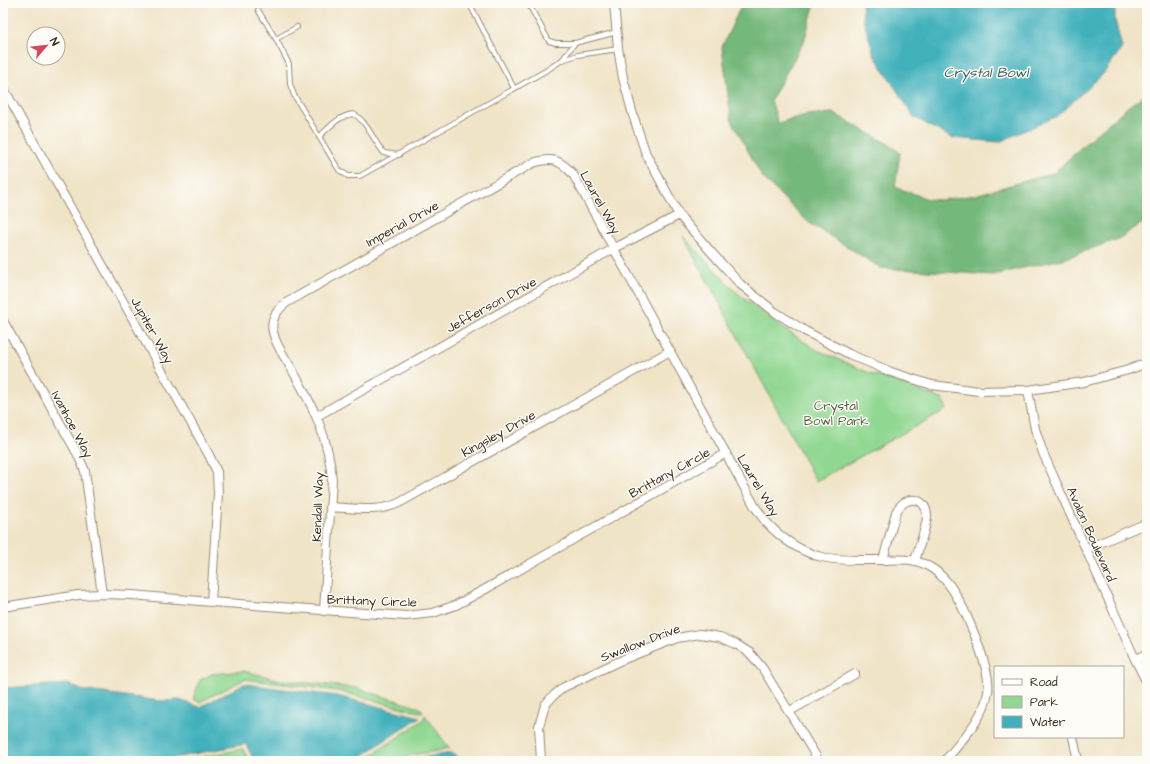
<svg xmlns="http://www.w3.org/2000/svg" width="1150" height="764" font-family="'Architects Daughter',sans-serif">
  <rect width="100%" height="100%" fill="#fdfcf7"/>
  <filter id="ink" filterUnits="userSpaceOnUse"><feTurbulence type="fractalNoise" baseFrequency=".025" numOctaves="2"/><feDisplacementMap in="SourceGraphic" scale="8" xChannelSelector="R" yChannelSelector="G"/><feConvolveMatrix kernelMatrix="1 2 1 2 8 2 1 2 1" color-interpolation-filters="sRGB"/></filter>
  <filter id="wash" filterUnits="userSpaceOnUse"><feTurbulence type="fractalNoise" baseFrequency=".012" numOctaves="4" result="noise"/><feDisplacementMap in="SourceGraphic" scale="16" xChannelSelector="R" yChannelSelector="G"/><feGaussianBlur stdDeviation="0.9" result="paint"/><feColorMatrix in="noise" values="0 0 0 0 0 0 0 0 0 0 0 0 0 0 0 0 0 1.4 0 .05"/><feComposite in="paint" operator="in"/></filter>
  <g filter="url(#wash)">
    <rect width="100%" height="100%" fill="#f0e4c7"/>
    <!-- green -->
    <g fill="#90d791" stroke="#668058">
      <path d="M683 236 735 291 778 325 817 350 867 372 942 399 947 409 816 481Z"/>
      <path d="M244 671 280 680 356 688 420 708 423 713 338 691 245 679 200 702 193 699 200 680 212 674Z"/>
      <path d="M425 715 450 749 447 748 438 751 411 755 399 761H363L423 720Z"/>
      <path d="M243 749 249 761H180H182Z"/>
    </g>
    <!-- forest -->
    <path fill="#74b87b" stroke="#58714c" d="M743 3H815L804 41 771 100 778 123 805 115 833 113 892 146 900 153 895 187 928 199 941 200 975 195 1054 173 1091 138 1130 105 1147 93V220L1118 239 1066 258 993 275 881 268 808 222 762 177 731 119 722 47 741 6Z"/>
    <!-- water -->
    <g fill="#41b0bb" stroke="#3e6d6c">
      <path d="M862 3H1115V20L1122 48 1103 74 1057 116 999 142 952 138 914 117 874 55 863 18Z"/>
      <path d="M68 684 81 690 161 701 179 700 200 707 244 684 337 696 420 717 354 761H254L246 744 158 761H3V688Z"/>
      <path d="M452 753 463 761H409L413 759Z"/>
    </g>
  </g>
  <g filter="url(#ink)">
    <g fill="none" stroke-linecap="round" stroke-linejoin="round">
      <defs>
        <g id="lane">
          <path d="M469 3 514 88"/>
          <path d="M528 3 549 41 556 43H575"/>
          <path d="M258 10 276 39"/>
          <path d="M297 27 276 39 289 64 290 84 294 95 339 170 348 176H360L547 70 562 60 575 43 617 32"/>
          <path d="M562 60 578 55 618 49"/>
          <path d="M319 137C329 127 339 116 353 114 365 118 375 143 384 153L399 155"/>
        </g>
        <g id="street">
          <path d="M614 3 618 48 623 78 633 115 646 154 679 215 712 253 740 284 775 312 805 331 849 354 891 372 932 385 979 391 1028 390 1084 382 1128 370 1147 363"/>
          <path d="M3 87 209 455 217 472 218 494 211 602"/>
          <path d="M3 321 77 453 85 471 102 594"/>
          <path d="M1028 390 1035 429 1043 453 1135 659 1147 683"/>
          <path d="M317 416 613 249 679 215"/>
          <path d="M330 507C354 508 377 513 399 503L670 351"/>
          <path d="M1086 549 1147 523"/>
          <path d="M883 560 896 512C905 494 927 496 927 517 926 529 918 549 915 561"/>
          <path d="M3 607 78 595 102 594 132 595 211 602 406 616 433 613 456 605 482 591 726 453"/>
          <path d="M324 611 332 480C329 439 314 408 294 373 287 360 276 347 273 332 270 320 277 310 286 303L533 163C552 157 559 159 573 174L754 505C758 511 762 517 766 522 781 538 801 552 822 557 840 561 861 560 880 560 891 560 905 558 916 561 927 564 939 572 946 581 962 598 992 670 988 692 985 717 960 742 945 761"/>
          <path d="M1135 659 1147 654"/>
          <path d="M790 711 855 674"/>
          <path d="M1073 737 1078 761"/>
          <path d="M541 761 539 726 545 705 553 696 564 687 624 659 677 638 700 634 720 637 736 644 750 653 763 669 819 761"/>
        </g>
      </defs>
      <!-- lane casing -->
      <use href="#lane" stroke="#968772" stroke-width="6"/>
      <!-- street casing -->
      <use href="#street" stroke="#968772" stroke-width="10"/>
      <!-- lane -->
      <use href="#lane" stroke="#fff" stroke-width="4"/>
      <!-- street -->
      <use href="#street" stroke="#fff" stroke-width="8"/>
    </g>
  </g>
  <g text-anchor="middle" stroke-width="3" stroke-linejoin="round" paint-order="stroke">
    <!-- street labels -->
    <g font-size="13" fill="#3b2a1e" stroke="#fdfcf7">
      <text transform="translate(601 202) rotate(61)" y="5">Laurel Way</text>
      <text transform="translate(402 223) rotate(-29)" y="5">Imperial Drive</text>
      <text transform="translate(491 304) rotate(-29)" y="5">Jefferson Drive</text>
      <text transform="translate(153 330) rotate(61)" y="5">Jupiter Way</text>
      <text transform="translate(73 424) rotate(62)" y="5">Ivanhoe Way</text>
      <text transform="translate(498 433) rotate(-29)" y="5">Kingsley Drive</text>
      <text transform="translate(669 472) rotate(-29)" y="5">Brittany Circle</text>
      <text transform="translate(759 485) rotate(59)" y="5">Laurel Way</text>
      <text transform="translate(317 507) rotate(-88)" y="5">Kendall Way</text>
      <text transform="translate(1092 534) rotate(66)" y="5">Avalon Boulevard</text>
      <text transform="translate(372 600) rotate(2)" y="5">Brittany Circle</text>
      <text transform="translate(640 642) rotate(-21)" y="5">Swallow Drive</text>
    </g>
    <!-- park labels -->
    <g font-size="13" fill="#545e40" stroke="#fdfcf7">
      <text x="836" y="410">Crystal<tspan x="836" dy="15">Bowl Park</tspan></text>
    </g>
    <!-- water labels -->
    <g font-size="14" font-style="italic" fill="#3d605d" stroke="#fdfcf7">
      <text x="986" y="77">Crystal Bowl</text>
    </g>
  </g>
  <!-- margin -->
  <rect width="1150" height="764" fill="none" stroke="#fdfcf7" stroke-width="16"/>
  <!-- legend -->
  <rect x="994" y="666" width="130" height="72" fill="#fdfcf7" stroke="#afa8a0"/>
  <rect x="1002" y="679" width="20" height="6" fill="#ffffff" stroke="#afa8a0"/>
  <text x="1030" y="686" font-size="12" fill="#3b2a1e">Road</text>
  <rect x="1002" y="696" width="20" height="12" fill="#90d791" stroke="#afa8a0"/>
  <text x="1030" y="706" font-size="12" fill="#3b2a1e">Park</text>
  <rect x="1002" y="716" width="20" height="12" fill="#41b0bb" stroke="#afa8a0"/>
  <text x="1030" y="726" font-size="12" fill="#3b2a1e">Water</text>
  <!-- north arrow -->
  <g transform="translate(46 46) rotate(62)"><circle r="19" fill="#fdfcf7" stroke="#afa8a0"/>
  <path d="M0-3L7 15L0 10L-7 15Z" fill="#d1495b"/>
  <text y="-6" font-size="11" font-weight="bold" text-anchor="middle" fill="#3b2a1e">N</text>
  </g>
</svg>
